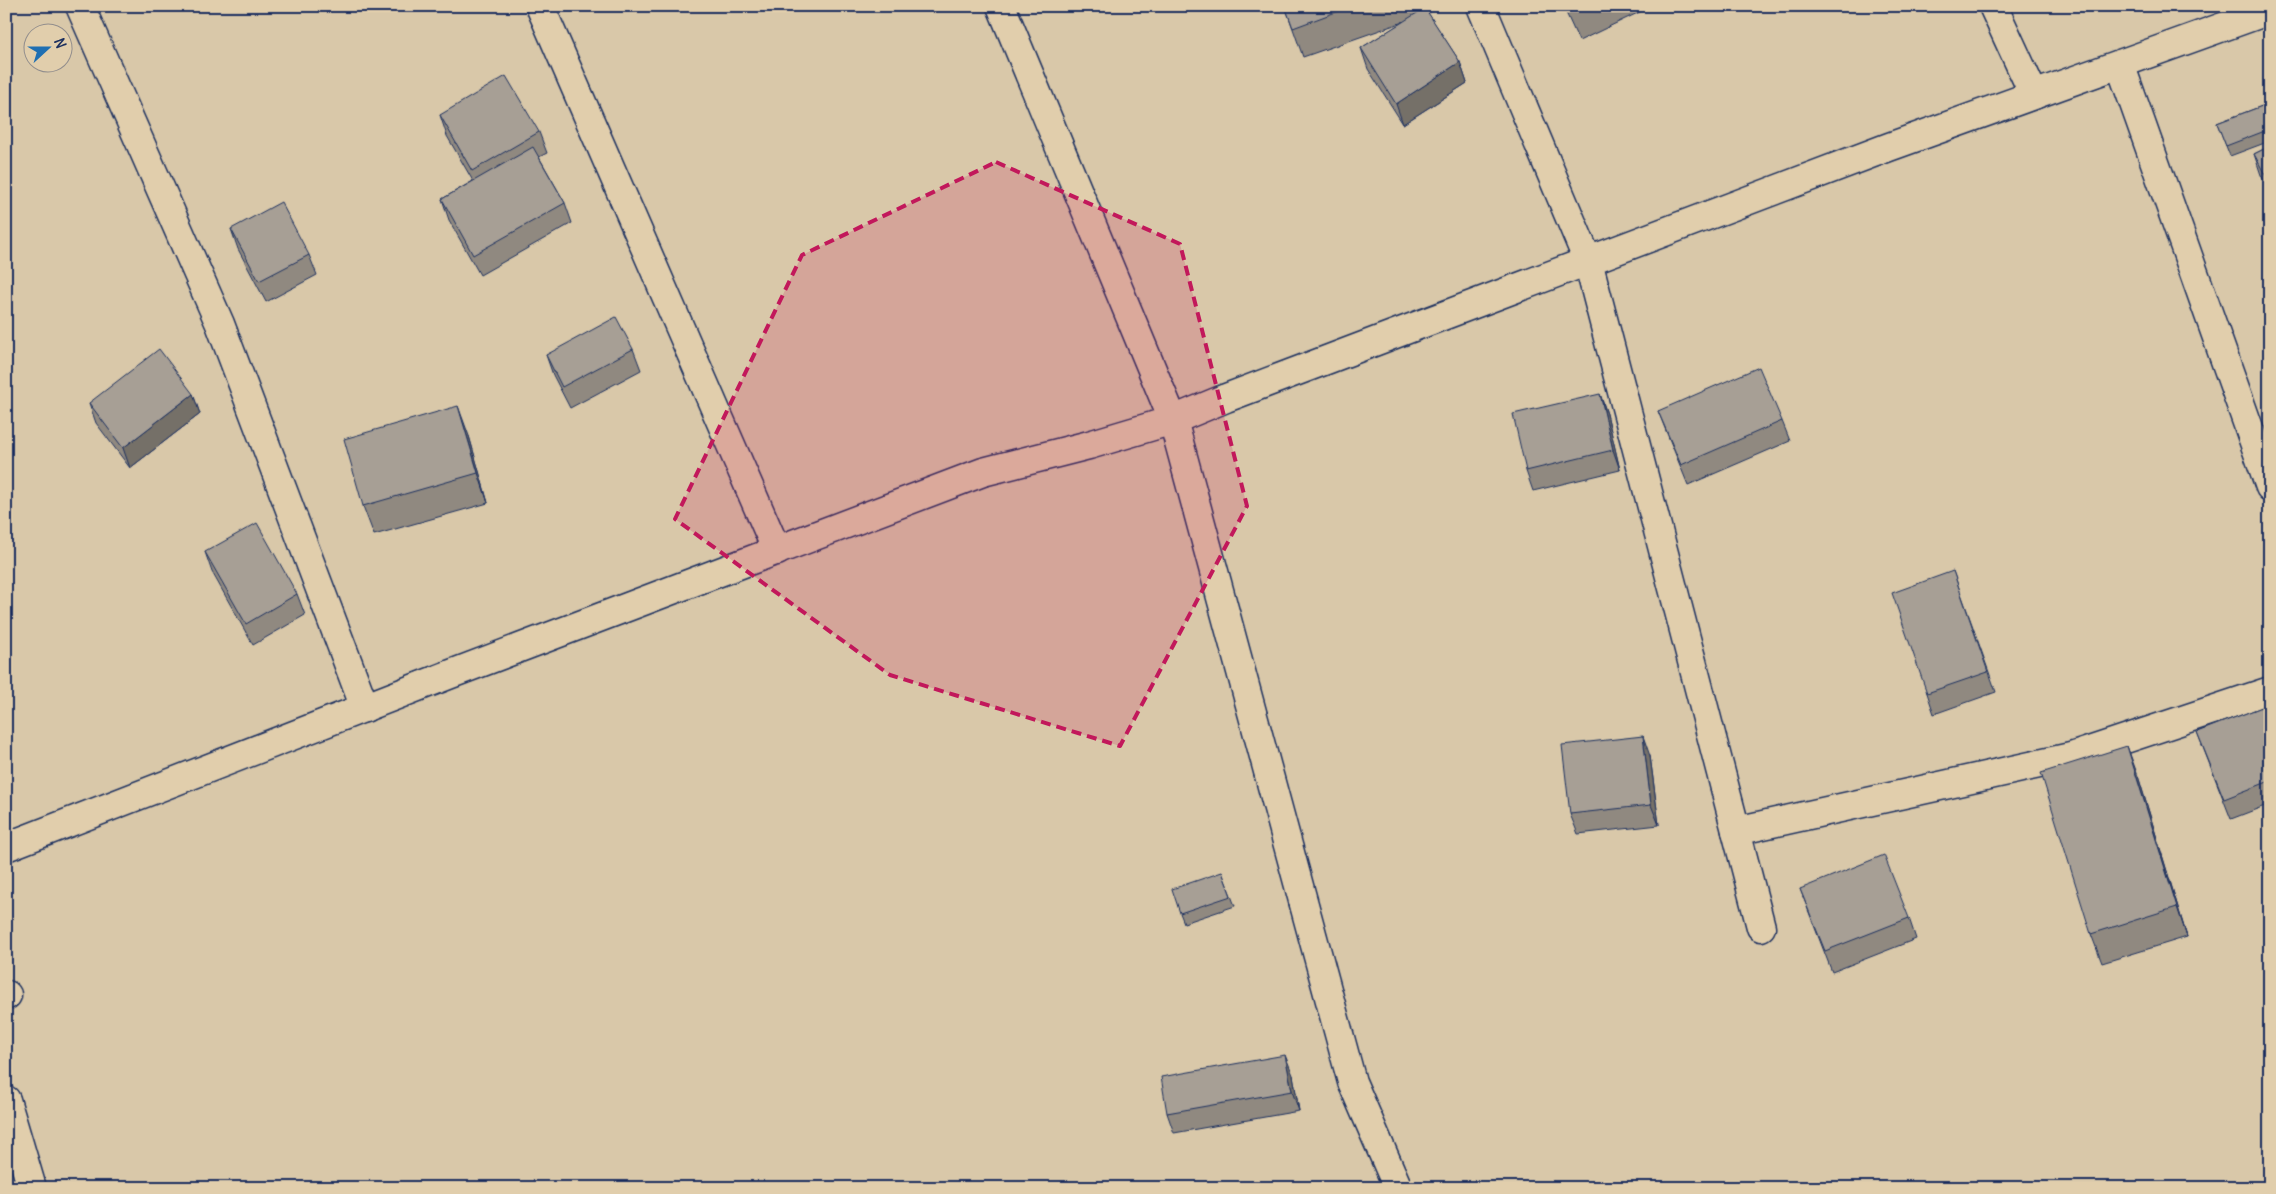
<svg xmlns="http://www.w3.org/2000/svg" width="2276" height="1194" font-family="Delius,sans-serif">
  <rect width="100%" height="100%" fill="#d9c8a9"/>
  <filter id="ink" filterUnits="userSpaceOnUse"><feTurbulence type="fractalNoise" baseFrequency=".02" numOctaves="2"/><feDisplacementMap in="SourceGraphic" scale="10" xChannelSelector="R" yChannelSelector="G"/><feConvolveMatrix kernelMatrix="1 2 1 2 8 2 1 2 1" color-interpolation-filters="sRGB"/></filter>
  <g filter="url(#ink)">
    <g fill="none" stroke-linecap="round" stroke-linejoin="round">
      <defs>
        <g id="street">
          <path d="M80 6 220 324 365 708"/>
          <path d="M540 6 777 551"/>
          <path d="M1001 6 1173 420 1352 1082 1398 1188"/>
          <path d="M1481 6 1588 261 1761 927"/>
          <path d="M1993 6 2034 95"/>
          <path d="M2120 64 2270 487"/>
          <path d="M1736 831 2071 757 2270 691"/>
          <path d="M6 847 451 674 983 472 1089 445 1173 420 1226 398 1889 147 2270 10"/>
          <path d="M6 995H7"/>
          <path d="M6 1100 32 1188"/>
        </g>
      </defs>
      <!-- street casing -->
      <use href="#street" stroke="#1b2f5e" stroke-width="31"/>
      <!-- street -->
      <use href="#street" stroke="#e1ceac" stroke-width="28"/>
    </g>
    <!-- wall -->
    <g fill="#908980" stroke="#1b2f5e">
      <path d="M1285 6H1432L1434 10 1428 13 1460 62 1467 83 1403 124 1368 69 1361 48 1403 22 1303 57Z"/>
      <path d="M1563 6H1645L1646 9 1579 41Z"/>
      <path d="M6 7 10 17 6 19Z"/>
      <path d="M2270 103V141L2230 156 2217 123Z"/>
      <path d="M440 115 539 132 547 153 539 157 565 203 572 223 480 275 449 220 442 199 473 181 447 136Z"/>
      <path d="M2270 146V191L2261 175 2254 154Z"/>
      <path d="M231 229 309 255 317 275 266 302 238 249Z"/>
      <path d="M633 349 641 370 570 408 553 375 546 355Z"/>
      <path d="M193 394 200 414 130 468 96 423 89 403Z"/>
      <path d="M1600 394 1607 414 1620 470 1533 491 1526 471Z"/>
      <path d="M1658 411 1782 421 1790 441 1688 485 1666 431Z"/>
      <path d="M469 436 488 503 374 535 363 506Z"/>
      <path d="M205 552 297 594 305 615 253 645 212 572Z"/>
      <path d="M1953 571 1996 692 1934 714 1927 693Z"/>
      <path d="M2270 704V804L2231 819 2197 732Z"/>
      <path d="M1650 756 1659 825 1578 834 1570 814Z"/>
      <path d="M2138 776 2187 937 2102 963 2091 934Z"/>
      <path d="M1222 872 1235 906 1184 923 1180 913Z"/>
      <path d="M1800 889 1909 918 1916 939 1832 972Z"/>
      <path d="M1293 1075 1299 1111 1174 1133 1167 1113Z"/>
    </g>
    <!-- shaded-wall -->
    <g fill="#756f68" stroke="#1b2f5e">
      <path d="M1460 62 1467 83 1403 124 1396 104Z"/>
      <path d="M193 394 200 414 130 468 123 448Z"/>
      <path d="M1600 394 1607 414 1620 470 1613 450Z"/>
      <path d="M458 406 469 436 488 503 478 473Z"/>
      <path d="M1643 736 1650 756 1659 825 1651 805Z"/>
      <path d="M2127 746 2138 776 2187 937 2177 907Z"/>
      <path d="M1285 1055 1293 1075 1299 1111 1292 1091Z"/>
    </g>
    <!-- building -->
    <g fill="#a79f95" stroke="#1b2f5e">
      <path d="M1285 6H1352L1293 28Z"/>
      <path d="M1566 6H1580L1568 12Z"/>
      <path d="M1425 8 1460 62 1396 104 1361 48Z"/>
      <path d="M506 76 539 132 472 171 440 115Z"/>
      <path d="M2270 103V129L2226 146 2217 123Z"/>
      <path d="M2270 146V184L2254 154Z"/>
      <path d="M533 147 565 203 473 255 442 199Z"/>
      <path d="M281 202 309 255 259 281 231 229Z"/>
      <path d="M616 317 633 349 562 387 546 355Z"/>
      <path d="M159 349 193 394 123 448 89 403Z"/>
      <path d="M1759 367 1782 421 1681 465 1658 411Z"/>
      <path d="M1600 394 1613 450 1526 471 1513 414Z"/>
      <path d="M458 406 478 473 363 506 344 439Z"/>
      <path d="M257 523 297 594 246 624 205 552Z"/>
      <path d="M1953 571 1988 672 1927 693 1892 593Z"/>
      <path d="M2270 704V781L2224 799 2197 732Z"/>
      <path d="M1643 736 1651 805 1570 814 1562 745Z"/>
      <path d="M2127 746 2177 907 2091 934 2041 773Z"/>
      <path d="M1884 855 1909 918 1825 951 1800 889Z"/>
      <path d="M1222 872 1231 896 1180 913 1172 889Z"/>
      <path d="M1285 1055 1292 1091 1167 1113 1161 1077Z"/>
    </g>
  </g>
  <!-- marked area -->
  <path fill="#c2185b" fill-opacity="0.2" stroke="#c2185b" stroke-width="4" stroke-dasharray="10 6" stroke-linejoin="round" d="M996 162 1180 244 1247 506 1120 746 890 675 675 519 802 255Z"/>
  <!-- margin -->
  <rect width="2276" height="1194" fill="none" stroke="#e1ceac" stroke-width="25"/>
  <rect x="12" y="12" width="2251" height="1169" fill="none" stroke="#1b2f5e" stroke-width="2" filter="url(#ink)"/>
  <!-- north arrow -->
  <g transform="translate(48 48) rotate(69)"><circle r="24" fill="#e1ceac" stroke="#928e8d"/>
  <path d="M0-4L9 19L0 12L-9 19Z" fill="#1f6fb2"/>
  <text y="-8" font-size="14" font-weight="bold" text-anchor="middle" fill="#1b2f5e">N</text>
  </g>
</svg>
